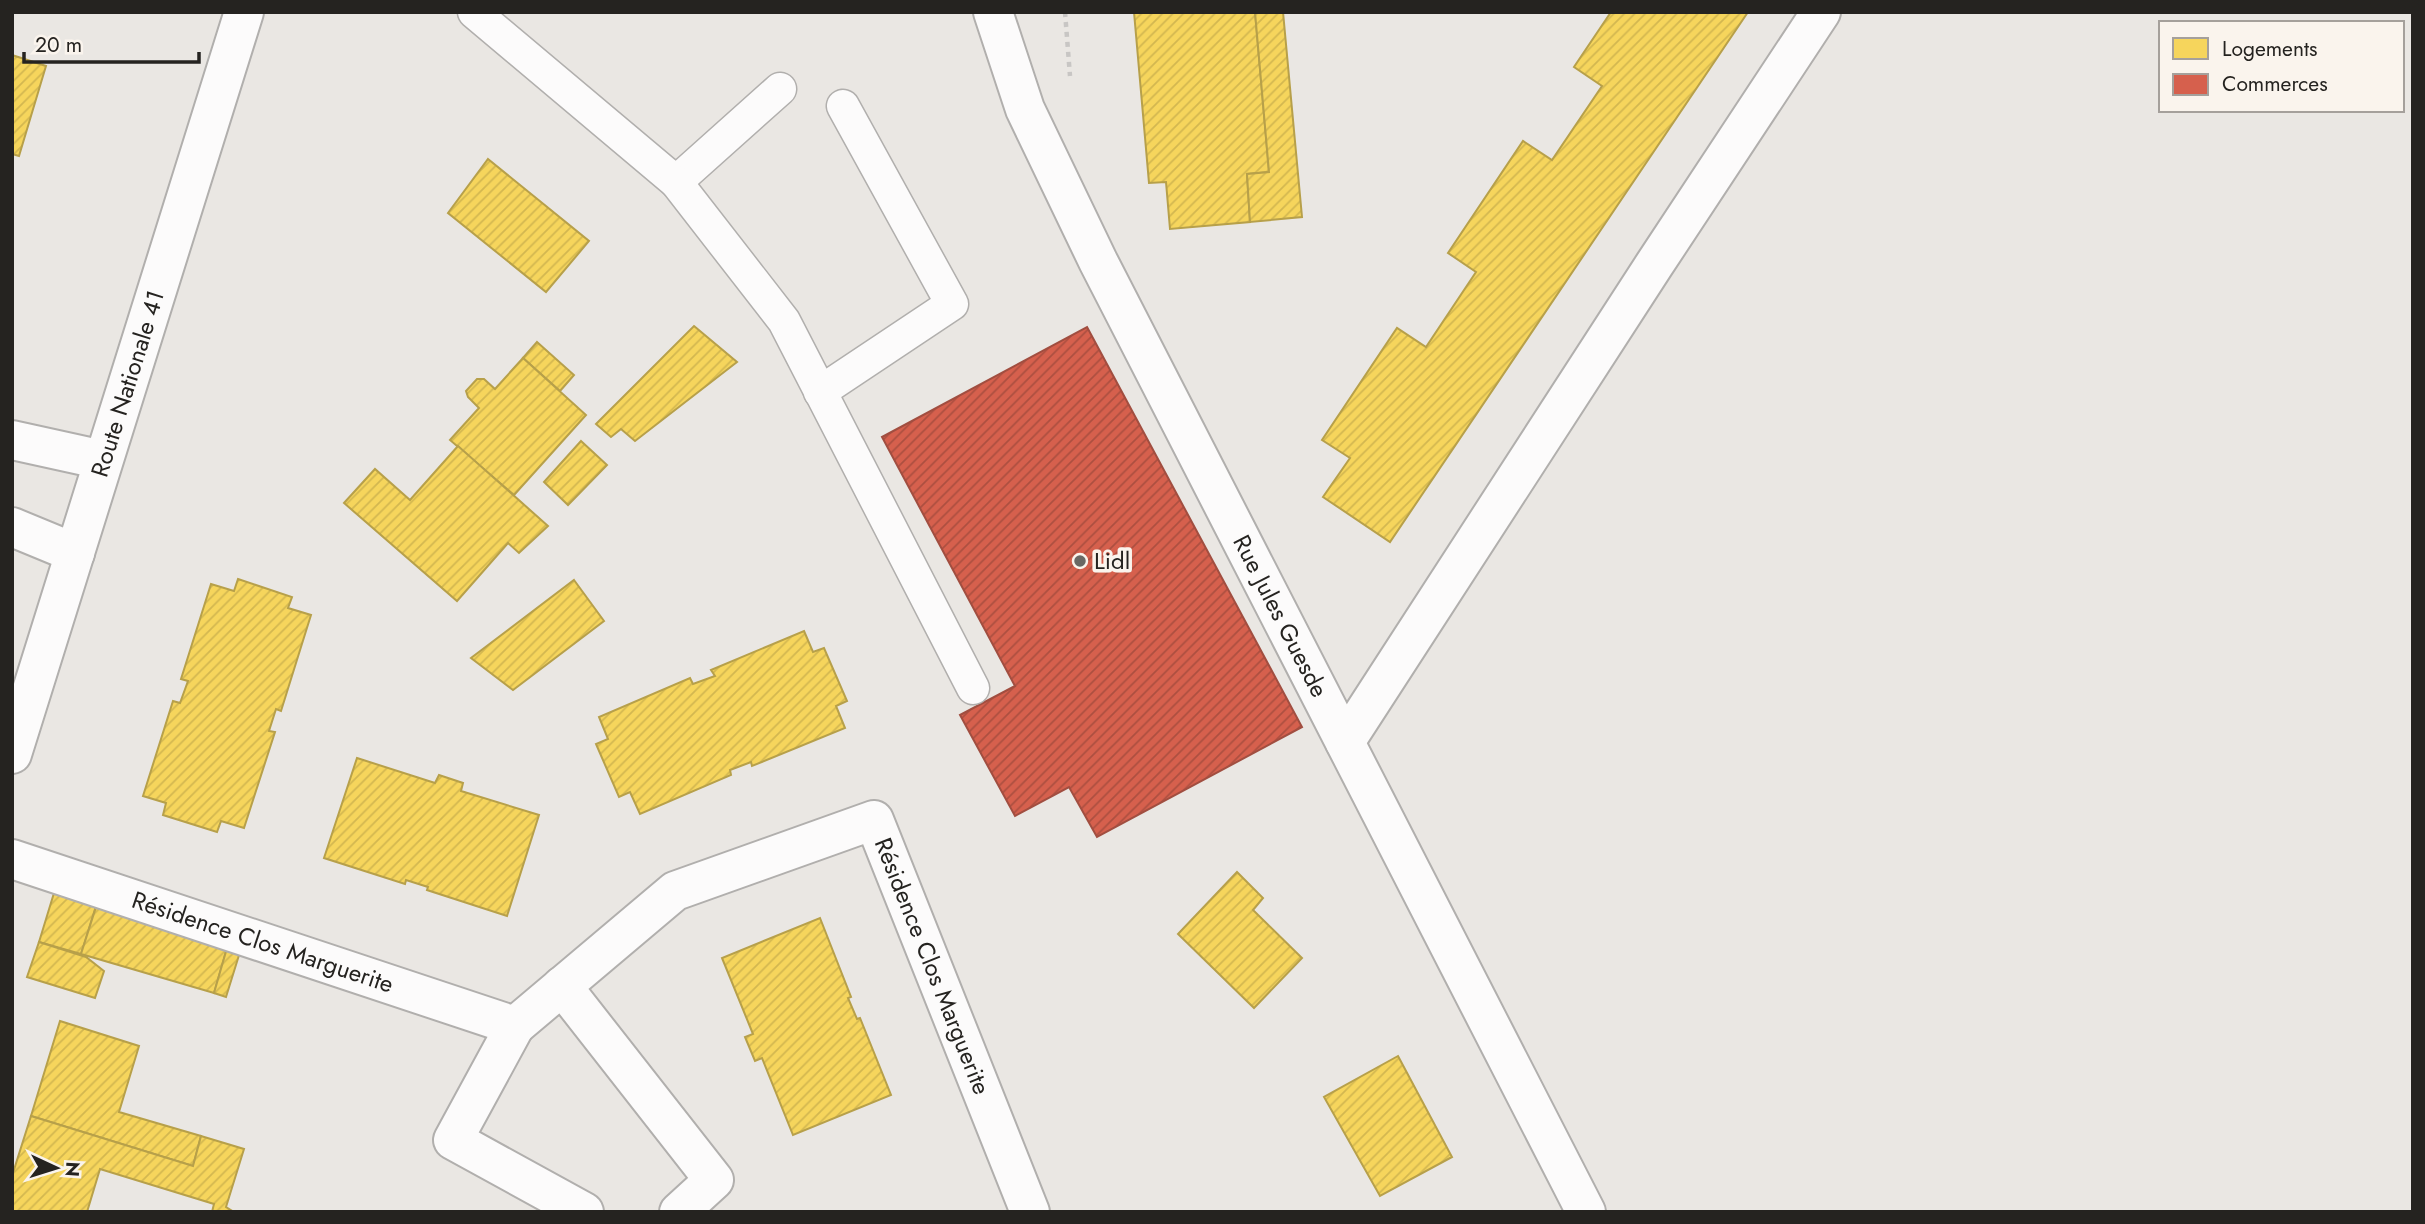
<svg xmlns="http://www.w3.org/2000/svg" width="2425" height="1224" font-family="Jost,sans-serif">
  <defs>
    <pattern id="homes-hatch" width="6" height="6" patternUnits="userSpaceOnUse" patternTransform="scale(1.75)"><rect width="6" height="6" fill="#f6d55c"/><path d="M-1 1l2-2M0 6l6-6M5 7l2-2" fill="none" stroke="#d3b750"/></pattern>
    <pattern id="shops-hatch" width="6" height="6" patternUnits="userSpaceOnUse" patternTransform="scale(1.75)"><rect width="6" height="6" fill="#d6604d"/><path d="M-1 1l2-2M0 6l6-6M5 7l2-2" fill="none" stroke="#ad4f40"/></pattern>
  </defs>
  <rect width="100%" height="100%" fill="#eae7e3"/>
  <!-- homes -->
  <g fill="url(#homes-hatch)" stroke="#b7a04a" stroke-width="2">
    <path d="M1134 12H1255L1269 172 1247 174 1250 222 1170 229 1166 182 1149 183Z"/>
    <path d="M1255 12H1283L1302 217 1250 222 1247 174 1269 172Z"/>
    <path d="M1611 12H1748L1390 542 1323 497 1350 458 1322 440 1397 328 1426 347 1476 272 1448 253 1523 141 1552 160 1602 86 1574 67Z"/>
    <path d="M12 55 46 66 19 156 12 154Z"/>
    <path d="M488 159 589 241 546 292 448 213Z"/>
    <path d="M694 326 737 362 635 441 621 429 611 437 596 424Z"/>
    <path d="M537 342 574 375 560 391 523 358Z"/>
    <path d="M523 358 586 415 514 495 450 440 479 408 468 397 466 391 477 379H484L495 389Z"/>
    <path d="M581 441 607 465 568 505 544 482Z"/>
    <path d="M458 446 548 526 519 553 508 543 457 601 344 503 375 469 410 500Z"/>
    <path d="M238 579 292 597 288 608 311 615 281 711 276 709 269 731 275 732 244 828 221 821 217 832 163 815 166 803 143 796 173 701 180 703 188 681 181 679 211 584 234 591Z"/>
    <path d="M574 580 604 621 513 690 471 658Z"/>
    <path d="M804 631 813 652 824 648 847 701 836 706 845 728 752 766 751 762 730 770 731 775 640 814 630 792 619 797 596 744 608 739 599 717 690 678 693 684 715 676 711 670Z"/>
    <path d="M357 758 435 783 439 775 463 783 461 791 539 815 507 916 427 890 428 887 406 880 405 884 324 858Z"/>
    <path d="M1237 872 1263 898 1253 910 1302 958 1254 1008 1178 934Z"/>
    <path d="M54 893 96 906 81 954 39 942Z"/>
    <path d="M96 907 227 948 214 993 81 954Z"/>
    <path d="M820 918 851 997 848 998 857 1019 860 1018 891 1095 793 1135 762 1058 755 1061 745 1037 753 1034 722 958Z"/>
    <path d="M39 942 86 957 104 971 95 998 27 977Z"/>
    <path d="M227 948 240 952 226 997 214 993Z"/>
    <path d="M60 1021 139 1046 119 1112 201 1136 193 1166 31 1116Z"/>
    <path d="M1398 1056 1452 1157 1380 1196 1324 1097Z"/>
    <path d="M31 1116 193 1166 201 1136 244 1149 226 1207 234 1212H212L214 1204 100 1169 87 1212H12V1176Z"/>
  </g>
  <!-- shops -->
  <path fill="url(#shops-hatch)" stroke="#a14e40" stroke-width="2" d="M1087 327 1302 727 1097 837 1069 787 1015 816 960 715 1015 686 882 437Z"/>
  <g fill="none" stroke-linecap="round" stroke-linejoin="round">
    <defs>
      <g id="service">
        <path d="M474 12 676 182 780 89"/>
        <path d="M676 182 784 321 973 688"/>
        <path d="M820 392 952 304 843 106"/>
      </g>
      <g id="minor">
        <path id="s1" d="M993 12 1025 109 1098 261 1586 1212"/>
        <path d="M12 440 103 460"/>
        <path d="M12 527 75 553"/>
        <path d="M1345 742 1654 265 1821 12"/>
        <path id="s2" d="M12 859 515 1026 675 891 874 820 1030 1212"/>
        <path d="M562 986 714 1180 679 1212"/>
        <path d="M515 1026 453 1140 584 1212"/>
      </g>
      <g id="secondary">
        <path id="s3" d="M12 754 244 12"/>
      </g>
    </defs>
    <!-- service casing -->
    <use href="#service" stroke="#b1afad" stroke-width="35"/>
    <!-- minor casing -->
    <use href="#minor" stroke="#b1afad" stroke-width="42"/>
    <!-- secondary casing -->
    <use href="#secondary" stroke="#b1afad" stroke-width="42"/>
    <!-- path -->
    <path stroke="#c8c6c4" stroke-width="4.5" stroke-dasharray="5 5" stroke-linecap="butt" d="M1065 12 1070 76"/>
    <!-- service -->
    <use href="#service" stroke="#fcfbfb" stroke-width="32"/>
    <!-- minor -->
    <use href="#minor" stroke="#fcfbfb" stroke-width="38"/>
    <!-- secondary -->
    <use href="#secondary" stroke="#fcfbfb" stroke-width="38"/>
  </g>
  <!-- markers -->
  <circle fill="#6a6864" stroke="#faf4ed" stroke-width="2.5" cx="1080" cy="561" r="7"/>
  <g text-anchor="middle" stroke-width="7" stroke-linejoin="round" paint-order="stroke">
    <!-- street labels -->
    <g font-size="24" fill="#252320" stroke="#faf4ed">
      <text dy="8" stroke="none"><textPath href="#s3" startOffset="388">Route Nationale 41</textPath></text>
      <text dy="8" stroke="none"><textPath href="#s1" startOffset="670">Rue Jules Guesde</textPath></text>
      <text dy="8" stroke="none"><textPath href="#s2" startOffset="264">Résidence Clos Marguerite</textPath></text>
      <text dy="8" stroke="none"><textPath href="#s2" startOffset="1108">Résidence Clos Marguerite</textPath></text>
    </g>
    <!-- poi labels -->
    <g font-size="24" fill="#252320" stroke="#faf4ed" text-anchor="start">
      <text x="1094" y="569">Lidl</text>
    </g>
  </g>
  <!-- border -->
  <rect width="2425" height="1224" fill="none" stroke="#252320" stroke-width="28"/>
  <!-- legend -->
  <rect x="2159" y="21" width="245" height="91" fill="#faf4ed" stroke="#a5a09b" stroke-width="2"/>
  <rect x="2173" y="38" width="35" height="21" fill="#f6d55c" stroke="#a5a09b" stroke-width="2"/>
  <text x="2222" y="56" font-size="21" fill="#252320">Logements</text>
  <rect x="2173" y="74" width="35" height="21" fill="#d6604d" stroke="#a5a09b" stroke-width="2"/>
  <text x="2222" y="91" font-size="21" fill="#252320">Commerces</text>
  <!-- north arrow -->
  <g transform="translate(56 1168) rotate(94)" stroke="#faf4ed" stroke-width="5" paint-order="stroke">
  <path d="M0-5L12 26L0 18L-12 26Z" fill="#252320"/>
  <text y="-10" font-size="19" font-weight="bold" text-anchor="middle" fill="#252320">N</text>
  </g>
  <!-- scale -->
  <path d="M24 52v10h175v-10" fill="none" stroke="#252320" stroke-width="3.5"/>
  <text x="35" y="52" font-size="21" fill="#252320" stroke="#faf4ed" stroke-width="5" paint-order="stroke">20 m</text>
</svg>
